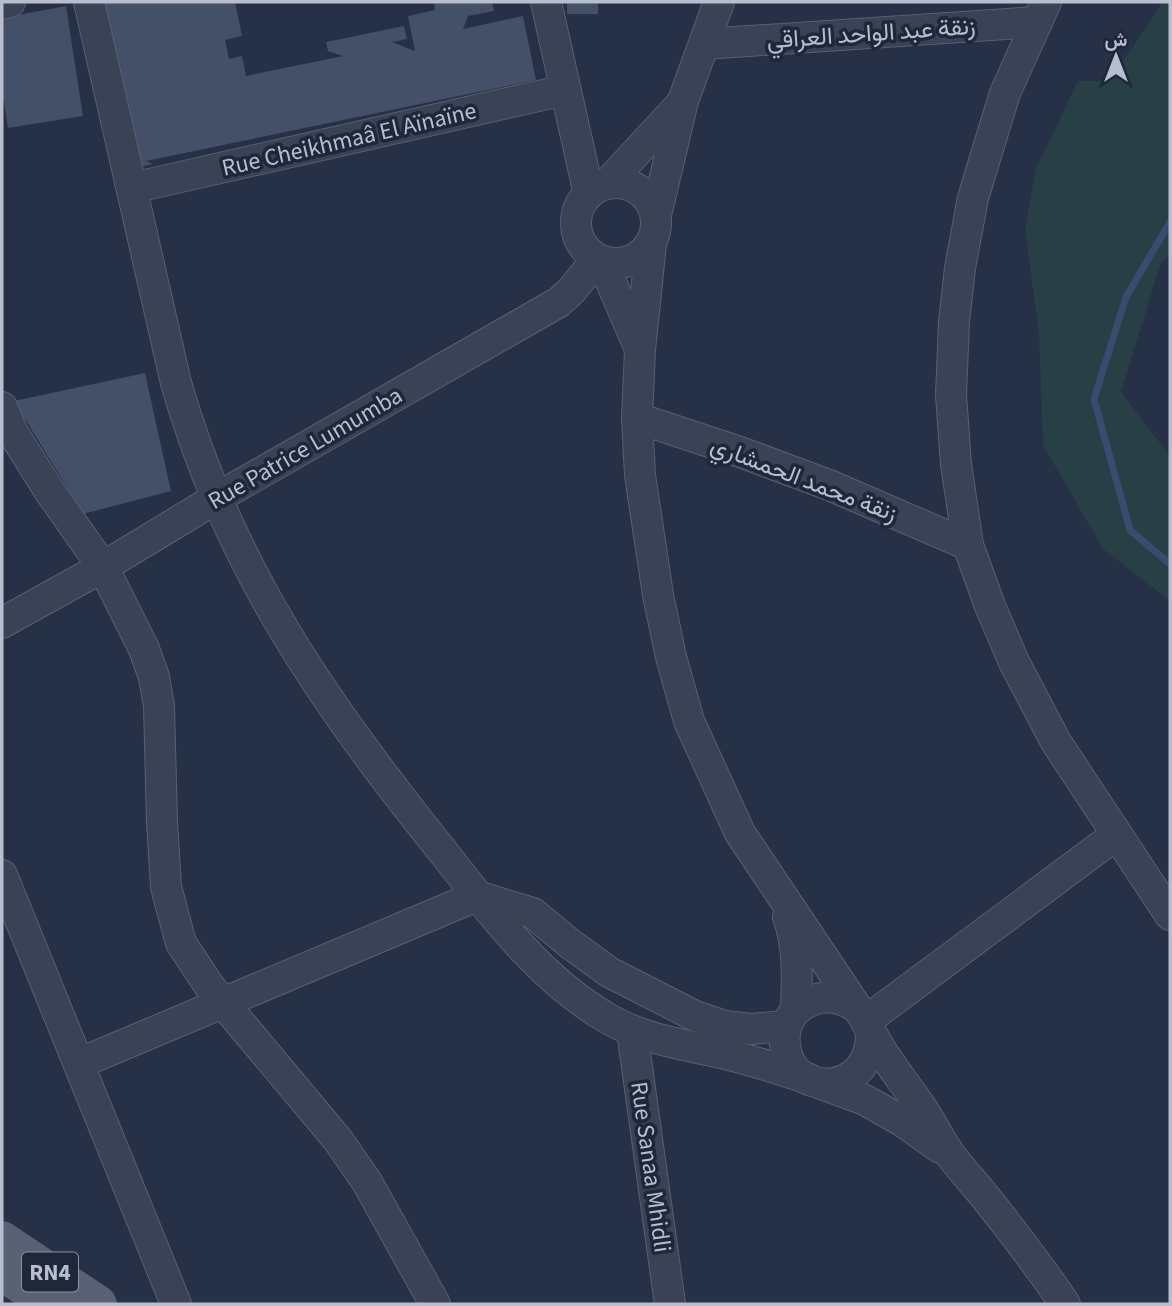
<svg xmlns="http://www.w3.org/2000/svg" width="1172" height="1306" font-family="'Source Sans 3',Vazirmatn,sans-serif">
  <rect width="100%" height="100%" fill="#263046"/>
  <!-- green -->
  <path fill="#283f46" d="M1163 2H1170V253L1160 265 1121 392 1170 456V601L1103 549 1043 445 1039 335 1025 229 1036 168 1078 81H1109Z"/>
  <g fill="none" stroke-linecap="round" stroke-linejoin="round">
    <!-- stream -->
    <path stroke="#3a4b6f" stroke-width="7" d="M1170 222 1126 297 1094 399 1130 530 1170 564"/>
  </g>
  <!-- building -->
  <g fill="#444f68">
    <path d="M99 2H235L242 36 225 40 229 59 242 56 246 76 343 56 328 51 326 42 404 26 407 39 392 42 415 51 408 16 435 10 434 2H492L494 11 468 16 463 29 523 16 536 80 146 161 153 164 134 168Z"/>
    <rect x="567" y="2" width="31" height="12"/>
    <path d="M66 6 83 116 8 128 2 91V18Z"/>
    <path d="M145 373 171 491 83 514 14 401Z"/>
  </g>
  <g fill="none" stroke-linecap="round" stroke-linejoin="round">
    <defs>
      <g id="minor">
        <path d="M89 2 176 383C229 568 325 705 444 853 492 914 539 978 607 1018 641 1038 679 1044 717 1052 749 1059 779 1069 809 1079"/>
        <path d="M546 2 589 194"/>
        <path d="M1046 2 1005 93 973 198 960 268 954 322 951 395 956 464 968 545 990 606 1014 662 1056 742 1170 915"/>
        <path d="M2 4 10 2"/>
        <path d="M704 44 1037 22"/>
        <circle cx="616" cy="223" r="40"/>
        <path d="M607 184 681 104"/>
        <path d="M132 188 565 90"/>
        <path d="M656 215 683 101 719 2"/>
        <path d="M651 244 640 350 637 418 640 475 658 595 671 657 689 721 740 833 857 1008"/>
        <path d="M602 261 639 347"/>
        <path d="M2 407 13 433 50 492 103 567 144 649 154 677 159 706 162 822 166 887 181 943 210 987 338 1140 367 1182 435 1304"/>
        <path d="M637 418 740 452 829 485 968 545"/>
        <path d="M2 623 103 567 215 499 559 302 572 290 597 259"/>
        <path d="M2 875 176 1304"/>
        <path d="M788 917C799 948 797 978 796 1010"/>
        <path d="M867 1020 1116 835"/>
        <path d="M632 1031 670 1304"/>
        <path d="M871 1034C871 1097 790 1099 785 1045 783 1031 788 1016 800 1007 816 995 837 994 854 1006 865 1014 867 1025 873 1036 886 1061 905 1083 921 1107 932 1123 940 1141 952 1157 961 1169 972 1181 982 1193 1011 1229 1039 1266 1065 1304"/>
        <path d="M80 1063 477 896 533 913 569 943 609 972 695 1016 725 1026 751 1029 786 1026"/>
        <path d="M821 1084 865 1100 902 1121 940 1148"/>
      </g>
      <g id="major">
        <path d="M2 1240 98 1304"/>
        <path d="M2 1272 49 1304"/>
      </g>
    </defs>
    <!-- minor casing -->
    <use href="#minor" stroke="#596072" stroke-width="32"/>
    <!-- major casing -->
    <use href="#major" stroke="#444b5e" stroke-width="38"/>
    <!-- minor -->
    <use href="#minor" stroke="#3a4255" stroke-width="30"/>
    <!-- major -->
    <use href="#major" stroke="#596175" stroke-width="37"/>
  </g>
  <g text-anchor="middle" stroke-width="7" stroke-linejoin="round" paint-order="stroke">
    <!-- shield labels -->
    <rect fill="#1f273a" stroke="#8a91a2" stroke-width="2" x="22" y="1252.5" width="56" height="39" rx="5"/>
    <g font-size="23" font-weight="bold" fill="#b8bece">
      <text x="50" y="1280">RN4</text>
    </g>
    <!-- street labels -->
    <g font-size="24" fill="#b8bece" stroke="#1f273a">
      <text transform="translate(871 33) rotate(-4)" y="8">زنقة عبد الواحد العراقي</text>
      <text transform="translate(349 139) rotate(-13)" y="8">Rue Cheikhmaâ El Aïnaïne</text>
      <text transform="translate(305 448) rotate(-30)" y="8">Rue Patrice Lumumba</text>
      <text transform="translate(804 479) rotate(21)" y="8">زنقة محمد الحمشاري</text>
      <text transform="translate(651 1167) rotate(82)" y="8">Rue Sanaa Mhidli</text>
    </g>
  </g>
  <!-- border -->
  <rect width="1172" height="1306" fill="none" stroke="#b8bece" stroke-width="7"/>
  <!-- north arrow -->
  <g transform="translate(1116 56)" stroke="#1f273a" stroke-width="5" paint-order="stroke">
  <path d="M0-5L12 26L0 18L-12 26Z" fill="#b8bece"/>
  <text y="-10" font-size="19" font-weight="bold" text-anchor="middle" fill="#b8bece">ش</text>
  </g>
</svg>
